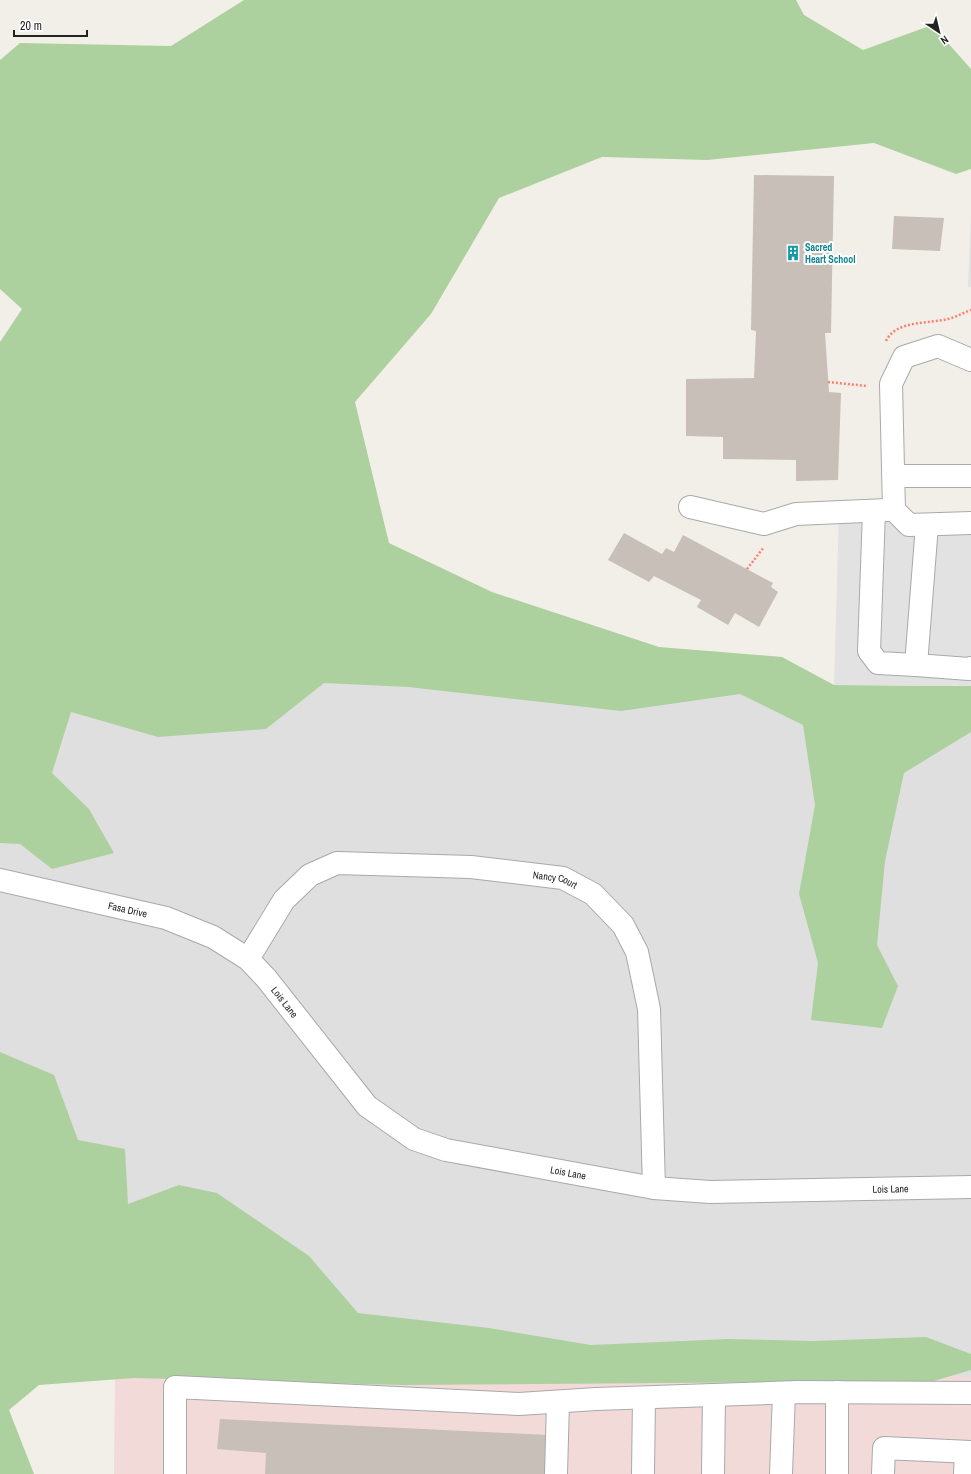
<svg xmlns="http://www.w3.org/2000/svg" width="971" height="1474" font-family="'Archivo Narrow',sans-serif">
  <rect width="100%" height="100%" fill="#f2efe9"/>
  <!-- residential -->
  <path fill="#e0dfdf" d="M289 640 785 674 858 849 938 705 971 706V1377L115 1371 0 1083V820L71 696Z"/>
  <!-- commercial -->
  <path fill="#f2dad9" d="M115 1371 971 1377V1474H114Z"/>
  <!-- forest -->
  <g fill="#add19e">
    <path d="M244 0H796L804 15 863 50 932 25 971 69V169L956 174 874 143 707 160 602 157 499 198 431 314 355 402 389 543 492 592 659 647 782 657 834 685 971 686V732L904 773 885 861 877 945 898 986 882 1028 811 1020 818 963 799 894 815 805 803 725 740 694 621 711 408 687 324 683 266 729 158 737 71 712 52 773 89 809 114 853 52 869 20 844 0 843V342L22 309 0 289V60L20 43 171 46Z"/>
    <path d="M0 1052 54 1075 78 1140 125 1149 128 1204 179 1185 217 1193 309 1256 358 1313 489 1328 591 1345 728 1339 814 1341 926 1337 971 1354V1370L934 1381 402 1385 134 1378 39 1385 9 1410 34 1474H0Z"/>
  </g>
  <!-- parking -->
  <g fill="#e2e2e2">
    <path d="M971 215V287H968Z"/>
    <path d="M839 512 971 517V686L834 685Z"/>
  </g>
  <!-- building -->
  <g fill="#c7bfb8">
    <path d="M754 175 834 176 831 333H825L829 392 841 393 838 480 796 481V460L723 459V437L686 436V379L754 378 756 331 751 330Z"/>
    <path d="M894 216 944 218 940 251 892 249Z"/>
    <path d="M624 533 662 554 666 548 674 552 683 535 773 583 771 587 778 592 759 627 735 613 728 625 697 607 701 600 654 576 649 582 608 560Z"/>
    <path d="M220 1419 548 1435 545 1474H265L266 1453 217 1449Z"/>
  </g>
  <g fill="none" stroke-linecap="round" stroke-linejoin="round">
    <defs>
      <g id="minor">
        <path d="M971 360 938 346 904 357 891 384 894 510 909 525 971 523"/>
        <path d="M894 476H971"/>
        <path d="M690 507 764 524 796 514 887 510"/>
        <path d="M874 511 869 651 878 663 916 665 927 525"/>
        <path d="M916 665 969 669 971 668"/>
        <path id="s1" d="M0 880 166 918 213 937 248 959 266 978 367 1106 414 1139 446 1150 654 1188 710 1192 971 1187"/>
        <path id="s2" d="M248 959 284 900 310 875 337 863 471 867 563 878 593 894 623 925 637 952 649 1009 654 1188"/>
        <path d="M175 1474V1387L519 1404 596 1399 797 1392 971 1393"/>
        <path d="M556 1474 558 1402"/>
        <path d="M643 1474 644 1398"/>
        <path d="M713 1474 714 1395"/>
        <path d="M781 1474 784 1393"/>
        <path d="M837 1474V1392"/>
        <path d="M883 1474 884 1448 971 1452"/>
        <path d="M965 1474 966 1452"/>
      </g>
    </defs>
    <!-- minor casing -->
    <use href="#minor" stroke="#a9a9a9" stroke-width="24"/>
    <!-- path -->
    <g stroke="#fa8072" stroke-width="2.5" stroke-dasharray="2 2" stroke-linecap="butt">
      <path d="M886 341C896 320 928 324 948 319 956 317 963 313 971 310"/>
      <path d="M828 382 867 386"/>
      <path d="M747 569 764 547"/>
    </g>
    <!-- minor -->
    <use href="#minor" stroke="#fff" stroke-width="22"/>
  </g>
  <!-- icons -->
  <defs>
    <symbol id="building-bare" viewBox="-9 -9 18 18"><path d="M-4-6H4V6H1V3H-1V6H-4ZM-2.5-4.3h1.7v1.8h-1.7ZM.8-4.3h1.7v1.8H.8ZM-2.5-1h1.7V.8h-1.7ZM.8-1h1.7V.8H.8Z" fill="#0f9aa8" stroke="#fff" stroke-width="2.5" paint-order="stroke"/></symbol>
  </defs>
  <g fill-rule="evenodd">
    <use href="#building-bare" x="782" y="242" width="22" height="22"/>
  </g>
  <g text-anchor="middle" stroke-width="4" stroke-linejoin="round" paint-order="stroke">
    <!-- culture labels -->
    <g font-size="10" font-weight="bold" fill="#0d838f" stroke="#fff" text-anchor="start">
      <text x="805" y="251">Sacred<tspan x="805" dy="12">Heart School</tspan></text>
    </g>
    <!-- street labels -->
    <g font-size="10" fill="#222" stroke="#fff">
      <text dy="4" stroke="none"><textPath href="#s2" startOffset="354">Nancy Court</textPath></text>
      <text dy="4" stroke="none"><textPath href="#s1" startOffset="131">Fasa Drive</textPath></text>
      <text dy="4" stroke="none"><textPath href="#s1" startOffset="319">Lois Lane</textPath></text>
      <text dy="4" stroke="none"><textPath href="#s1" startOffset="667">Lois Lane</textPath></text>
      <text dy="4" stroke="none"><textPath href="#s1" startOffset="991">Lois Lane</textPath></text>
    </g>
  </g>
  <!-- north arrow -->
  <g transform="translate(939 32) rotate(145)" stroke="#ffffff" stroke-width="3" paint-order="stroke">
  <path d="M0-3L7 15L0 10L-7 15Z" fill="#222222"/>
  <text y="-6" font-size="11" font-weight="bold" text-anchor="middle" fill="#222222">N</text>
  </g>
  <!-- scale -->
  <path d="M14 30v6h73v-6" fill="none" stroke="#222222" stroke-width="2"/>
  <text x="20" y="30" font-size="12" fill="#222222" stroke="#ffffff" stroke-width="3" paint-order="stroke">20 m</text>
</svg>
